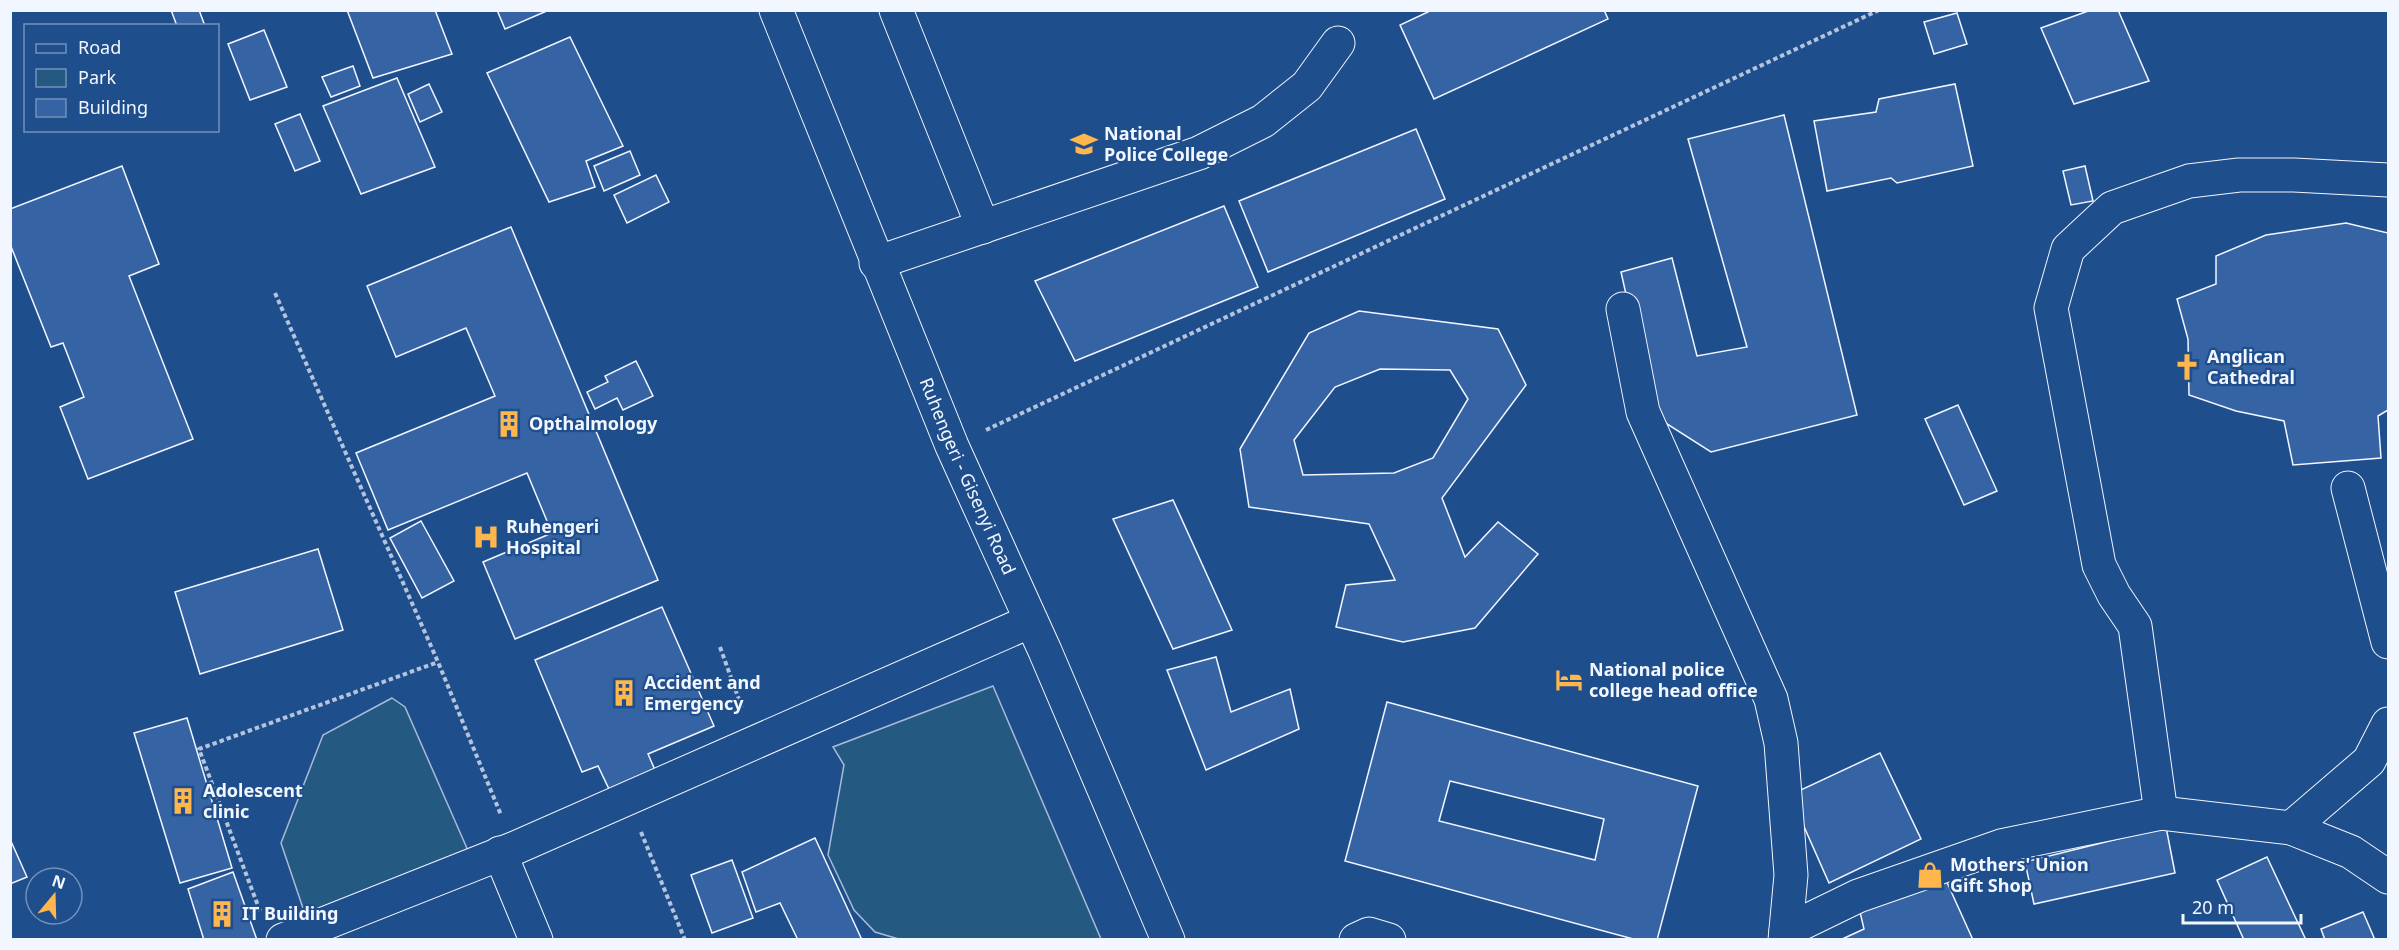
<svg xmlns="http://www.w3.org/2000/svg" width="2399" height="950" font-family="'Noto Sans',sans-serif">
  <rect width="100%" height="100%" fill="#1f4e8c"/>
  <!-- green -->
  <g fill="#245a82" stroke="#a8bbd7" stroke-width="1.5">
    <path d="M993 686 1101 939 902 940 875 932 854 910 828 855 844 765 833 747Z"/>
    <path d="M392 698 405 707 473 862 308 923 281 843 323 735Z"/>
  </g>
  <!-- building -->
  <g fill="#3563a3" stroke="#f2f6ff" stroke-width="1.5" fill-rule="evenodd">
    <path d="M171 10H199L205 26H177Z"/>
    <path d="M347 10H435L452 54 373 78Z"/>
    <path d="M497 10H549L505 29Z"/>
    <path d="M1432 10H1604L1608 19 1434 99 1400 25Z"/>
    <path d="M2091 10H2118L2149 81 2074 104 2041 28Z"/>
    <path d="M1957 13 1967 44 1934 54 1924 22Z"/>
    <path d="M264 30 287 87 250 100 228 44Z"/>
    <path d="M570 37 623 146 586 161 595 187 549 202 487 73Z"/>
    <path d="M353 66 360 86 331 97 322 77Z"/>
    <path d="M397 78 435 167 361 194 323 106Z"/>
    <path d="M429 84 442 112 420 122 408 94Z"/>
    <path d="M1955 84 1973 166 1897 183 1891 178 1827 191 1814 121 1876 112 1879 99Z"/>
    <path d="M300 114 320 161 295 171 275 124Z"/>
    <path d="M1784 115 1857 415 1711 452 1653 415 1621 272 1672 258 1697 356 1747 347 1688 139Z"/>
    <path d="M1416 129 1445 199 1268 272 1239 201Z"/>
    <path d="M630 151 640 175 604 191 594 166Z"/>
    <path d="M122 166 159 264 129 276 193 439 88 479 60 407 84 397 63 343 51 347 10 244V209Z"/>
    <path d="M2085 166 2093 201 2071 205 2063 171Z"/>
    <path d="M656 175 669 202 627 223 614 195Z"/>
    <path d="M1224 206 1258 287 1075 361 1035 281Z"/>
    <path d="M2346 223 2388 233V410L2378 416 2381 458 2293 465 2284 421 2236 411 2189 395 2188 339 2177 299 2216 284V256L2266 235Z"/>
    <path d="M511 227 658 580 515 639 483 562 552 533 527 473 388 530 356 453 495 396 466 328 396 357 367 286Z"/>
    <path d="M1359 311 1498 329 1526 385 1442 498 1465 557 1498 522 1538 554 1475 628 1403 642 1336 627 1346 585 1395 580 1369 524 1249 507 1240 449 1309 333ZM1380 369 1450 370 1468 399 1433 458 1394 473 1303 475 1294 440 1335 387Z"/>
    <path d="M636 361 653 396 623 410 617 398 595 409 587 392 608 382 605 376Z"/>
    <path d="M1958 405 1997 491 1964 505 1925 419Z"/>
    <path d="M1173 500 1232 630 1173 649 1113 519Z"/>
    <path d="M421 521 454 581 422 598 390 538Z"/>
    <path d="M318 549 343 630 200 674 175 592Z"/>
    <path d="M662 607 714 726 648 754 655 770 609 789 598 766 582 772 535 660Z"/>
    <path d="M1216 657 1231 712 1290 689 1299 729 1206 770 1167 670Z"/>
    <path d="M1387 702 1698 786 1657 940H1637L1345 861ZM1450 781 1604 819 1595 860 1439 821Z"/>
    <path d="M187 718 232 868 180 883 134 733Z"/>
    <path d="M1880 753 1921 839 1829 883 1790 795Z"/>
    <path d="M2166 827 2175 873 2034 904 2025 862Z"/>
    <path d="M815 838 862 940H798L780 903 756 912 742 872Z"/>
    <path d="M10 839 27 877 10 884Z"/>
    <path d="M2267 857 2306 940H2244L2217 880Z"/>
    <path d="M732 860 753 918 712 933 691 875Z"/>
    <path d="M1941 869 1973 940H1840L1864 929 1857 899Z"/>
    <path d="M233 872 257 940H204L188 889Z"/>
    <path d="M2363 912 2375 940H2325L2321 929Z"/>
  </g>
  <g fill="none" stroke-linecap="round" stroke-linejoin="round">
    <defs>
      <g id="minor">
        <path d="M896 10 983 227"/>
        <path d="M876 263 1199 153 1263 121 1307 86 1338 43"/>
        <path d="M1623 309 1643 412 1771 699 1781 743 1791 875 1785 940"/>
        <path d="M2348 488 2388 642"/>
        <path d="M2161 813 2135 626 2114 595 2099 565 2051 308 2068 249 2112 208 2189 181 2239 175H2294L2388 180"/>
        <path d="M2291 828 2369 761 2388 724"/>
        <path d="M500 853 536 940"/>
        <path d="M1786 931 1858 896 2001 846 2161 813 2291 828 2351 852 2388 877"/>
        <path d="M283 940 515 848 1031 621"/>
        <path d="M1356 940 1369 934 1389 940"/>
      </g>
      <g id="highway">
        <path id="s1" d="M776 10 952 446 1045 651 1168 940"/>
      </g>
    </defs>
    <!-- minor casing -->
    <use href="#minor" stroke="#f2f6ff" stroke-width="35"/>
    <!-- highway casing -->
    <use href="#highway" stroke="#f2f6ff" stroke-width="35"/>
    <!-- path -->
    <g stroke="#b3c4dc" stroke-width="4" stroke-dasharray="4.5 3" stroke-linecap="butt">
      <path d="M275 293 438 662 501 815"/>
      <path d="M986 430 1879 10"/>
      <path d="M720 647 742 708"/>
      <path d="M641 832 685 940"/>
      <path d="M260 911 199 749 438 662"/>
    </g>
    <!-- minor -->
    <use href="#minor" stroke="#1f4e8c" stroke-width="33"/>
    <!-- highway -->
    <use href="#highway" stroke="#1f4e8c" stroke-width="33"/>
  </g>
  <!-- icons -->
  <defs>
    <symbol id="university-bare" viewBox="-9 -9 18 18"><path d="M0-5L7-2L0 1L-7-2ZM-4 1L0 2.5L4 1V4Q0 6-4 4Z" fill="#ffb74d" stroke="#1f4e8c" stroke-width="2.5" paint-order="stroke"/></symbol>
    <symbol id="church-bare" viewBox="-9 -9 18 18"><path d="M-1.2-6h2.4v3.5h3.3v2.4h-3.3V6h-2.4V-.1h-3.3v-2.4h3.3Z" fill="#ffb74d" stroke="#1f4e8c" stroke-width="2.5" paint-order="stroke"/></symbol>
    <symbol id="building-bare" viewBox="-9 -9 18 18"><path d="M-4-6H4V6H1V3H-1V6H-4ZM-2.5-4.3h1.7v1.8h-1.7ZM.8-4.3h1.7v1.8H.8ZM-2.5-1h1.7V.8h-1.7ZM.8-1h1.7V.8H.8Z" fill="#ffb74d" stroke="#1f4e8c" stroke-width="2.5" paint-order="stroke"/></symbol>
    <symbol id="hospital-bare" viewBox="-9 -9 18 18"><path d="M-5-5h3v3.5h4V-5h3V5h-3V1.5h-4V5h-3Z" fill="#ffb74d" stroke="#1f4e8c" stroke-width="2.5" paint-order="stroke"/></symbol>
    <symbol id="hotel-bare" viewBox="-9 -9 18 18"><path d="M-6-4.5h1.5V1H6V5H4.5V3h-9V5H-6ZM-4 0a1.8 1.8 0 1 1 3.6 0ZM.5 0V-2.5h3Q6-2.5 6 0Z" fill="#ffb74d" stroke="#1f4e8c" stroke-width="2.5" paint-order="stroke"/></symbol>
    <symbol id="shop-bare" viewBox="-9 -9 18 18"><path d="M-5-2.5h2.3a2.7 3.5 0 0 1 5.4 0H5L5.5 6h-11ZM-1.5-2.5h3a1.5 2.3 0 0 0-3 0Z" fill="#ffb74d" stroke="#1f4e8c" stroke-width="2.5" paint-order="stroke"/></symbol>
  </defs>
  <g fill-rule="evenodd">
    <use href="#university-bare" x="1065" y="125" width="38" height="38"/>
    <use href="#church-bare" x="2168" y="348" width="38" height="38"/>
    <use href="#building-bare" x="490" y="405" width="38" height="38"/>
    <use href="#hospital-bare" x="467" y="518" width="38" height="38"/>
    <use href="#hotel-bare" x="1550" y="661" width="38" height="38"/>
    <use href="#building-bare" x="605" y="674" width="38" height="38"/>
    <use href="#building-bare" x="164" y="782" width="38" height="38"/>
    <use href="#shop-bare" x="1911" y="856" width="38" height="38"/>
    <use href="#building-bare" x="203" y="895" width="38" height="38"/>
  </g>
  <g text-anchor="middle" stroke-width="4.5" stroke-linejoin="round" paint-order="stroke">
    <!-- poi labels -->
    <g font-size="18" font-weight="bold" fill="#f2f6ff" stroke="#1f4e8c" text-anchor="start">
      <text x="1104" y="140">National<tspan x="1104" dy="21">Police College</tspan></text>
      <text x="2207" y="363">Anglican<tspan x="2207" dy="21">Cathedral</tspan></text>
      <text x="529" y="430">Opthalmology</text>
      <text x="506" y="533">Ruhengeri<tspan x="506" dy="21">Hospital</tspan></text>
      <text x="1589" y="676">National police<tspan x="1589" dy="21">college head office</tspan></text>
      <text x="644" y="689">Accident and<tspan x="644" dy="21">Emergency</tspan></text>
      <text x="203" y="797">Adolescent<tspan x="203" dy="21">clinic</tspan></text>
      <text x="1950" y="871">Mothers' Union<tspan x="1950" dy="21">Gift Shop</tspan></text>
      <text x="242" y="920">IT Building</text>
    </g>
    <!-- street labels -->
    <g font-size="18" fill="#f2f6ff" stroke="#1f4e8c">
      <text dy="6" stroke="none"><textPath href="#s1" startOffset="504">Ruhengeri - Gisenyi Road</textPath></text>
    </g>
  </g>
  <!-- border -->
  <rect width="2399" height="950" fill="none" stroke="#f2f6ff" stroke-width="24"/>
  <!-- legend -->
  <rect x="24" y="24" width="195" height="108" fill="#1f4e8c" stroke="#7391ba" stroke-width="1.5"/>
  <rect x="36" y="44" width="30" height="9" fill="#1f4e8c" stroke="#7391ba" stroke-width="1.5"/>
  <text x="78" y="54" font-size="18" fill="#f2f6ff">Road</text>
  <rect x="36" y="69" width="30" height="18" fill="#245a82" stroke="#7391ba" stroke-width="1.5"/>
  <text x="78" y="84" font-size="18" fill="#f2f6ff">Park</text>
  <rect x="36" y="99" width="30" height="18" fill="#3563a3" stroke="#7391ba" stroke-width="1.5"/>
  <text x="78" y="114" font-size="18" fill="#f2f6ff">Building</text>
  <!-- north arrow -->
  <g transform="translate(54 896) rotate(19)"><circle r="28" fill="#1f4e8c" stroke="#7391ba" stroke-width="1.5"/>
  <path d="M0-4.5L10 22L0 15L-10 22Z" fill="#ffb74d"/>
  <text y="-9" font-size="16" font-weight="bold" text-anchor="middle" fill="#f2f6ff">N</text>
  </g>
  <!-- scale -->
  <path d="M2183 914v9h118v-9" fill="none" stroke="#f2f6ff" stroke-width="3"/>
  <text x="2192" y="914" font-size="18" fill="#f2f6ff" stroke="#1f4e8c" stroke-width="4.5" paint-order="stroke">20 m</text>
</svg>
